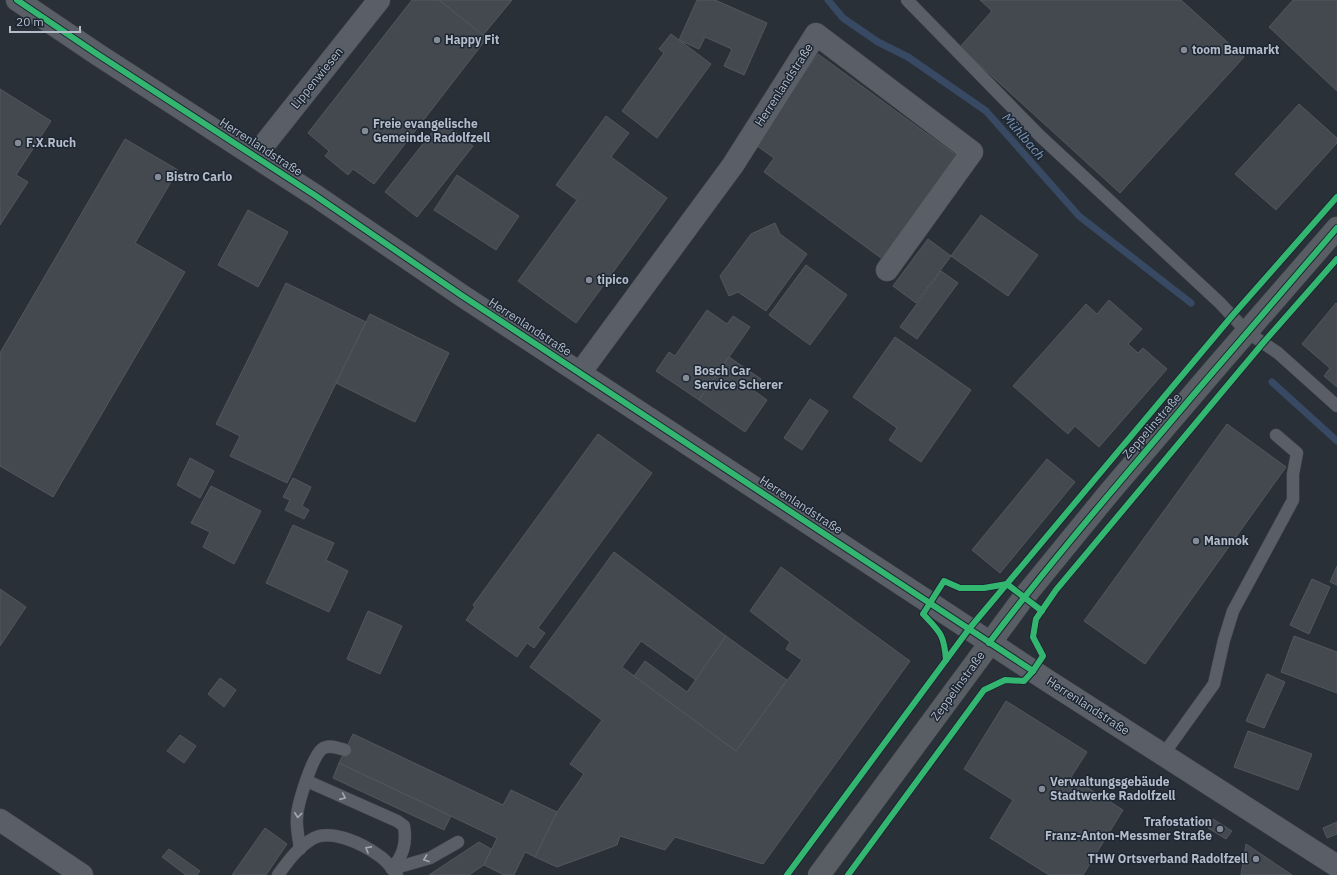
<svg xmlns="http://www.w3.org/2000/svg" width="1337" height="875" font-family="'IBM Plex Sans',sans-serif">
  <rect width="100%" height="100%" fill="#2a3038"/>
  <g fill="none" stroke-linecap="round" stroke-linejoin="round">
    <!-- stream -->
    <g stroke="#384963" stroke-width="7">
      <path d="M828 0 843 18 878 42 908 57 986 111 1079 216 1191 303"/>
      <path d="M1272 382 1337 441"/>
    </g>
  </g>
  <!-- building -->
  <g fill="#444950" stroke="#52575f">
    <path d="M412 0H439L487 38 374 184 353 169 348 175 325 156 329 151 308 133Z"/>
    <path d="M439 0H512L483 35Z"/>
    <path d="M697 0H715L767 23 744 75 724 66 732 49 705 37 699 49 679 40Z"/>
    <path d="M980 0H1181L1244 57 1120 193 960 47 992 11Z"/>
    <path d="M1293 0H1337V91L1269 27Z"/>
    <path d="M671 34 711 64 657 138 622 111 664 53 659 49Z"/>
    <path d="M818 54 960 158 885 261 764 172 774 158 753 143Z"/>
    <path d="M0 89 51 121 16 175 28 182 0 225Z"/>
    <path d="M1299 104 1337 138V143L1276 210 1235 174Z"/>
    <path d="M606 116 629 133 611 157 667 198 576 323 518 281 577 200 556 185Z"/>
    <path d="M441 121 473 146 417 217 385 192Z"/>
    <path d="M125 139 178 170 135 243 185 272 53 497 0 466V353Z"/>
    <path d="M457 175 519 216 496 250 434 210Z"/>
    <path d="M248 210 288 232 258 287 218 265Z"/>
    <path d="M981 215 1038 255 1008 296 951 256Z"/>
    <path d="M775 223 780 234 807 254 766 311 738 292 729 296 720 276 751 234Z"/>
    <path d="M928 239 951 256 916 303 893 286Z"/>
    <path d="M806 265 847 295 810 345 769 315Z"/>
    <path d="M941 271 958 283 917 339 900 327Z"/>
    <path d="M286 283 366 322 287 483 230 456 240 436 216 424Z"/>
    <path d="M1109 300 1142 329 1128 344 1138 353 1143 348 1167 369 1099 447 1075 426 1068 434 1013 386 1086 304 1097 314Z"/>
    <path d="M1336 303 1337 304V387L1324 376 1330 368 1302 344Z"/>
    <path d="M707 310 727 324 733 316 750 327 699 400 656 371 669 352 675 356Z"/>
    <path d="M370 314 449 353 415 422 336 383Z"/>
    <path d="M895 337 971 390 921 462 889 440 897 428 853 397Z"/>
    <path d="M729 357 761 379 753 390 767 400 745 432 699 400Z"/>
    <path d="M810 399 828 411 802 450 784 438Z"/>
    <path d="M1227 424 1286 467 1145 664 1084 621Z"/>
    <path d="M598 434 652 473 538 628 545 633 534 648 527 643 517 657 466 620 475 607 473 605Z"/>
    <path d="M190 458 214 471 200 498 177 485Z"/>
    <path d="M1047 459 1075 482 1000 573 972 550Z"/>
    <path d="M293 478 311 487 302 506 309 510 304 519 285 510 290 500 283 497Z"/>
    <path d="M211 486 261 511 234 564 203 547 210 532 191 523Z"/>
    <path d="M293 525 334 543 326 560 348 571 329 612 266 583Z"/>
    <path d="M614 552 726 636 696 680 641 641 622 667 736 751 802 660 786 649 790 642 750 611 781 567 910 661 763 864 675 837 665 850 620 836 617 845 557 867 535 857 557 812 584 774 570 764 602 720 530 667Z"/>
    <path d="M1337 566V585L1330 582Z"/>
    <path d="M1312 579 1330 587 1309 634 1290 625Z"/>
    <path d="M0 589 26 607 0 646Z"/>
    <path d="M368 611 402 626 380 674 347 659Z"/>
    <path d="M726 636 787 680 736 751 634 676 645 661 687 692Z"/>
    <path d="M1294 636 1337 652V693L1281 672Z"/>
    <path d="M1267 674 1285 682 1264 728 1246 721Z"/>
    <path d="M220 678 236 690 224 707 208 694Z"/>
    <path d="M1006 701 1087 752 1071 777 1123 810 1083 875H1049L990 838 1013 800 964 769Z"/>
    <path d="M1248 731 1312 754 1298 790 1234 767Z"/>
    <path d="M353 734 503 805 511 790 557 812 535 857 525 852 514 875H504L484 865 497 838 339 763Z"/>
    <path d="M180 735 196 746 184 763 167 751Z"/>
    <path d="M339 763 451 816 444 830 333 778Z"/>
    <path d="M1213 819 1232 831 1226 839 1208 828Z"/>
    <path d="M1337 822V834L1327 838 1323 828Z"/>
    <path d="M265 828 287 844 266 875H232Z"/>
    <path d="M479 842 491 849 484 865 469 875H429Z"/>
    <path d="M1246 844 1292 875H1241Z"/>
    <path d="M169 849 200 871 197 875H186L162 857Z"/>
  </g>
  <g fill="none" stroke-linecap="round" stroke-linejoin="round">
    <defs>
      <g id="lane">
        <path d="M907 0 1040 136 1220 303 1247 332 1278 353 1337 406"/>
        <path d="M1163 755 1214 684 1224 640 1233 611 1293 500V474L1297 453 1276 435"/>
        <path d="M307 781 397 821 404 826C407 844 403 855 392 869"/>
        <path d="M300 849C299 839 296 828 297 818 297 805 312 757 322 749 329 744 338 748 345 750"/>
        <path d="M392 869 430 858 458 842"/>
        <path d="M278 875C288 861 299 846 314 838 332 829 363 844 378 855 385 859 392 868 397 875"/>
      </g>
      <g id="street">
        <path d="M17 0 97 54 316 196 461 295 930 603 1045 679 1337 866"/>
        <path d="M255 156 379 0"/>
        <path d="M580 373 733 165 816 34 972 152 887 270"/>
        <path d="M0 820 82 875"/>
      </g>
      <path id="secondary" d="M819 875 1024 597 1108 494 1218 365 1337 228"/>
    </defs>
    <!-- lane casing -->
    <use href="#lane" stroke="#484c53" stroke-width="13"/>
    <!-- street casing -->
    <use href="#street" stroke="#484c53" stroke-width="23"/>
    <!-- secondary casing -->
    <use href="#secondary" stroke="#484c53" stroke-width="23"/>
    <!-- lane -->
    <use href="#lane" stroke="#5a5e66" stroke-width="12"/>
    <!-- street -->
    <use href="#street" stroke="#5a5e66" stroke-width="22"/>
    <!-- secondary -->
    <use href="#secondary" stroke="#595d64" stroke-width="22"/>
    <defs>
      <g id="cycleway">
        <path d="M17 0 97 54 316 196 461 295 1033 671"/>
        <path d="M989 643C1054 557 1125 476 1195 393 1242 338 1289 283 1337 228"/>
        <path d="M946 660C944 634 940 632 923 614L944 581 960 588H984L1007 584 1042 611"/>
        <path d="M787 875 969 629 1232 316 1337 197"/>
        <path d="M848 875 984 690 1005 680 1024 681 1033 671 1043 656 1033 637 1036 619 1056 590 1263 343 1337 259"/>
      </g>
    </defs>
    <!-- cycleway casing -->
    <use href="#cycleway" stroke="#1d2633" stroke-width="8"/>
    <!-- cycleway -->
    <use href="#cycleway" stroke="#33b770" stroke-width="6"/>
  </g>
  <!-- one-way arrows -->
  <defs><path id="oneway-chevron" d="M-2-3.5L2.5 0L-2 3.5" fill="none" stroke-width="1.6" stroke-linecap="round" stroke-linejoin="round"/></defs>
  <g stroke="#a2a9b5">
    <use href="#oneway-chevron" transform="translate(343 797) rotate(24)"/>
    <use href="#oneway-chevron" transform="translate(298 815) rotate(96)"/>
    <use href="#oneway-chevron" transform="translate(368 849) rotate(-151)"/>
    <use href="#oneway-chevron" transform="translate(426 859) rotate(160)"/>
  </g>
  <!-- markers -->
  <g fill="#848b96" stroke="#1d2633" stroke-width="1.5">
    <circle cx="437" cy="40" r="4"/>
    <circle cx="1184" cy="50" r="4"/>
    <circle cx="365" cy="131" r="4"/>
    <circle cx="18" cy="143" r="4"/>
    <circle cx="158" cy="177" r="4"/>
    <circle cx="589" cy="280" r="4"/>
    <circle cx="686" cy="378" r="4"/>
    <circle cx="1196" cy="541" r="4"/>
    <circle cx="1042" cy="789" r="4"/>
    <circle cx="1220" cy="829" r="4"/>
    <circle cx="1256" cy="859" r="4"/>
  </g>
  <g text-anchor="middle" stroke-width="3" stroke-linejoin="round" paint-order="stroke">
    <!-- poi labels -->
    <g font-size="12" font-weight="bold" fill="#b4bcc9" stroke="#1d2633" text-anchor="start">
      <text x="445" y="44">Happy Fit</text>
      <text x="1192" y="54">toom Baumarkt</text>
      <text x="373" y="128">Freie evangelische<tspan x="373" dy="14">Gemeinde Radolfzell</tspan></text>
      <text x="26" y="147">F.X.Ruch</text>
      <text x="166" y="181">Bistro Carlo</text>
      <text x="597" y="284">tipico</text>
      <text x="694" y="375">Bosch Car<tspan x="694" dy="14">Service Scherer</tspan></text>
      <text x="1204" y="545">Mannok</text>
      <text x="1050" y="786">Verwaltungsgebäude<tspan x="1050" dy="14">Stadtwerke Radolfzell</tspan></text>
      <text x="1212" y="826" text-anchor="end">Trafostation<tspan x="1212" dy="14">Franz-Anton-Messmer Straße</tspan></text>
      <text x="1248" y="863" text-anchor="end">THW Ortsverband Radolfzell</text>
    </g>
    <!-- street labels -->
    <g font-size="12" fill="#b4bcc9" stroke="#1d2633">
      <text transform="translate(317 78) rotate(-51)" y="4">Lippenwiesen</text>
      <text transform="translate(784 85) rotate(-57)" y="4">Herrenlandstraße</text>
      <text transform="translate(261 147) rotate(33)" y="4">Herrenlandstraße</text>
      <text transform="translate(530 327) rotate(33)" y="4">Herrenlandstraße</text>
      <text transform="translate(1152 426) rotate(-49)" y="4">Zeppelinstraße</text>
      <text transform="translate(801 505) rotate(33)" y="4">Herrenlandstraße</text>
      <text transform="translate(958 686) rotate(-54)" y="4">Zeppelinstraße</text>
      <text transform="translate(1088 706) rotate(33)" y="4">Herrenlandstraße</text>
    </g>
    <!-- water labels -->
    <g font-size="13" font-style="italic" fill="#7c92b1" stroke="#1d2633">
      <text transform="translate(1024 136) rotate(49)" y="5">Mühlbach</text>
    </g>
  </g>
  <!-- scale -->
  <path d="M10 26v6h70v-6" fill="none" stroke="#b4bcc9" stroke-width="2"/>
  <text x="16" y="26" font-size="12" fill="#b4bcc9" stroke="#1d2633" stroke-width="3" paint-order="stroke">20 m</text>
</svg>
